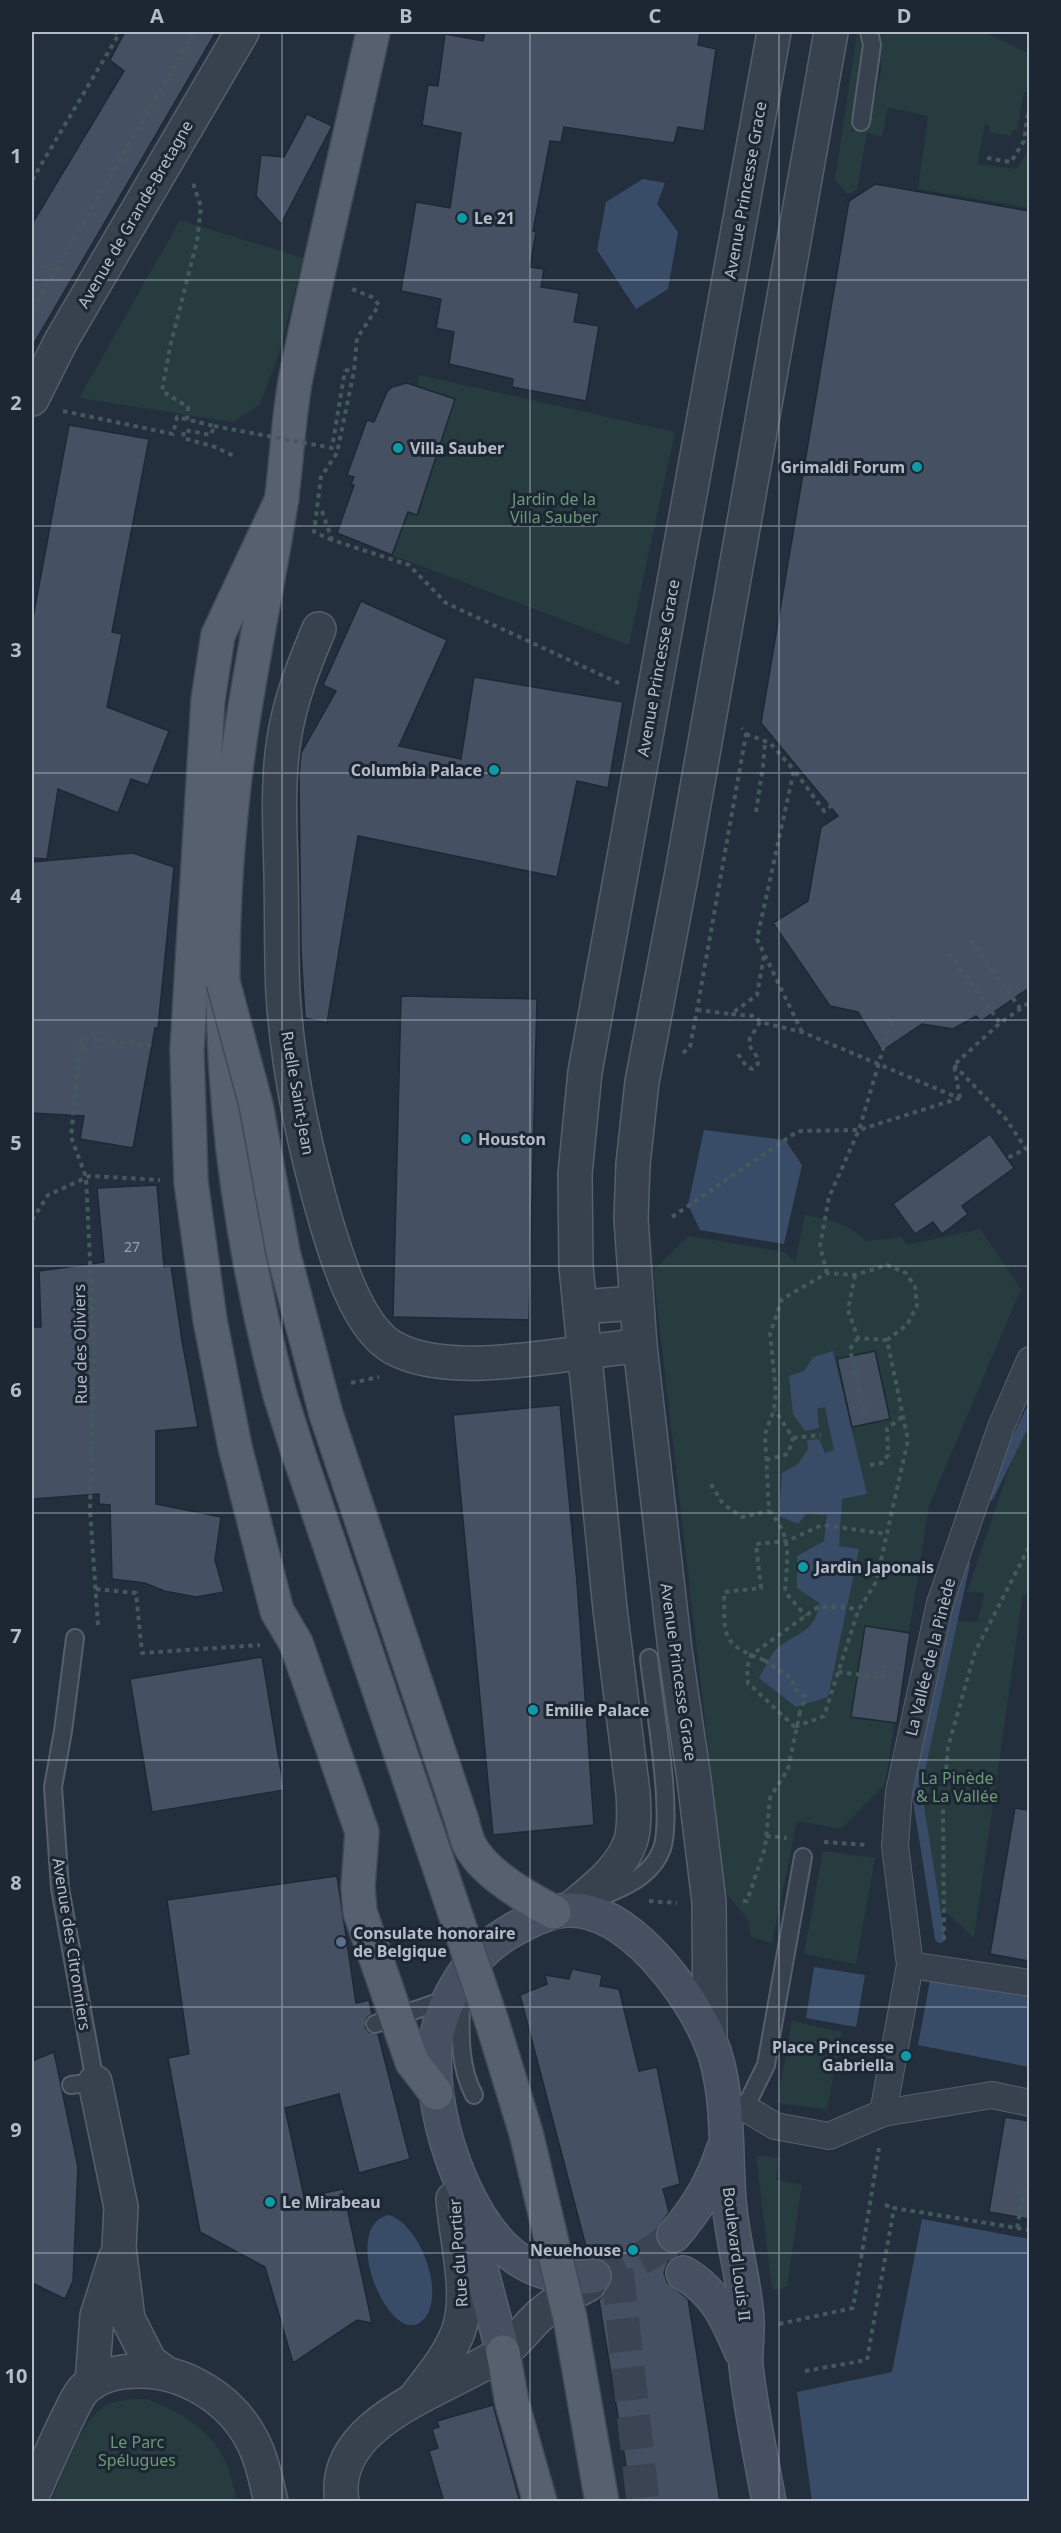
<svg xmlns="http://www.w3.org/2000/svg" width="1061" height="2533" font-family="'Noto Sans',sans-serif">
  <rect width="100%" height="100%" fill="#242f3e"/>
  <!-- green -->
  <g fill="#263c3f">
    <path d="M857 32 863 52 851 132 871 118 881 70 879 32H985L1029 54V91L1024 92 1017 130H1013L1011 136 989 132V125L985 124 977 164 1016 169 1029 151V208L918 189 928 116 888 107 882 137 867 133 857 190 847 194 835 180Z"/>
    <path d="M180 220 303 258 278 357 260 404 233 422 79 398Z"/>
    <path d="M419 375 675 432 629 645 392 555 408 512 418 515 454 399 417 386Z"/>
    <path d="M805 1215C832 1220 846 1223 867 1241L902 1237 906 1245 980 1229 1021 1289 929 1506 885 1784 841 1829 797 1821 772 1943 751 1937 748 1919 725 1893 653 1270 689 1236 785 1252 795 1263Z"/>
    <path d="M1029 1421V1594H1023L974 1938 935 1902 918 1787 958 1621 978 1622 984 1593 967 1592 1011 1463Z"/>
    <path d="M823 1851 875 1858 856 1964 804 1954Z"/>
    <path d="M792 2021 842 2032 827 2109 777 2103Z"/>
    <path d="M756 2155 779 2158 776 2180 802 2185 787 2287 772 2290Z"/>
    <path d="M146 2399C176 2410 208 2427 223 2457 230 2470 233 2487 237 2501H51C63 2475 80 2420 105 2406 119 2399 132 2399 146 2399Z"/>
  </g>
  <!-- water -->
  <g fill="#394c67">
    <path d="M643 179 665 183 657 204 678 232 668 289 636 309 597 250 606 202Z"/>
    <path d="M704 1130 785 1140 802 1165 784 1244 700 1230 688 1205Z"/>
    <path d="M833 1351 867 1494 842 1499 839 1546 859 1549 828 1697 796 1707 759 1678C764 1670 768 1660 773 1653 790 1633 816 1636 819 1603L797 1588V1556L824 1541 827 1515 806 1514 798 1524 779 1516 782 1473 798 1464 808 1449 807 1440 819 1439 825 1453 834 1450 825 1407 817 1409 819 1428 805 1431 793 1414 789 1376 804 1371 813 1357Z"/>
    <path d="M814 1967 865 1975 856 2027 806 2018Z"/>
    <path d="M931 1975 1029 1994V2067L918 2045Z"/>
    <path d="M389 2215C420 2224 447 2296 423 2320 391 2352 337 2226 389 2215Z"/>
    <path d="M922 2219 1029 2239V2501H812L797 2392 892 2372Z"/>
  </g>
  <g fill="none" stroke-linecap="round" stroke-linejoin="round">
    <!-- stream -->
    <g stroke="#394c67" stroke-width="10">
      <path d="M989 1496 1030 1412"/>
      <path d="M940 1938 916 1788 965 1564"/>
    </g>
  </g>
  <!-- building -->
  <g fill="#455162" stroke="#1f2835" stroke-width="1.5">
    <path d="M125 32H216L32 347V224L124 71 110 60Z"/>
    <path d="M485 32H700L698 45 716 49 704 131 678 127 674 143 564 127 561 142 550 141 533 231 536 232 530 267 544 269 541 287 579 293 574 322 599 326 586 401 512 387 513 379 449 364 454 332 436 328 441 299 401 291 416 202 450 208 461 133 422 125 428 85 438 86 445 34 483 41Z"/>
    <path d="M307 114 332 126 281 224 256 196 261 155 284 157Z"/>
    <path d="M875 184 1029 211V988L981 1021 976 1016 953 1029 922 1024 882 1051 858 1012 830 1006 773 923 808 901 821 827 838 816 761 723 849 201Z"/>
    <path d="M407 383 455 399 417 515 408 512 392 555 337 533 354 485 351 484 354 477 347 475 367 420 374 422 387 392 392 387Z"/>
    <path d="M69 425 149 439 112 632 122 634 107 707 169 731 148 785 131 779 118 813 58 789 47 859 32 858V623Z"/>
    <path d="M361 601 447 640 399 746 461 759 474 677 623 702 608 788 577 781 557 877 358 836 327 1023 305 1018 301 950 299 774 301 753 336 691 323 685Z"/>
    <path d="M133 853 174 867 158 1028H155L133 1148 80 1139 84 1116 32 1113V862Z"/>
    <path d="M401 996 537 999 529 1320 393 1317Z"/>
    <path d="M990 1134 1014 1168 962 1206 968 1214 942 1234 933 1222 915 1234 893 1204Z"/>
    <path d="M157 1185 164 1267 171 1266 182 1341 198 1427 156 1431V1504L221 1517 215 1560 224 1592 196 1597 164 1591 145 1583 112 1579 110 1505 99 1504V1494L32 1499V1327H41L39 1271 104 1262 97 1188Z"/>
    <path d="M875 1351 890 1419 852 1427 837 1359Z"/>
    <path d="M560 1405 577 1582 594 1825 493 1835 453 1415Z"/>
    <path d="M865 1626 910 1633 897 1723 851 1717Z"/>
    <path d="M262 1657 284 1790 152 1812 130 1679Z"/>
    <path d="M1015 1808 1029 1810V1961L990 1954Z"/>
    <path d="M337 1876 356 2003 369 2000 372 2014 367 2018 365 2027 369 2032 378 2034 410 2159 359 2173 339 2094 285 2108 304 2197 343 2189 372 2323 357 2320 293 2363 265 2267 200 2232 168 2058 189 2054 167 1900Z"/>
    <path d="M572 1969 602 1975 600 1986 619 1989 639 2071 657 2067 680 2184 663 2189 669 2212 656 2231V2241L662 2250 670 2253H679V2255L668 2262 664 2273 667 2282 688 2299 720 2502H632L599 2300 611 2284 613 2274 609 2265 602 2259 589 2258 520 1995 547 1984 545 1975 569 1979Z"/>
    <path d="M54 2052 78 2167 73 2281 65 2299 32 2283V2061Z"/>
    <path d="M1005 2117 1029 2121V2219L989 2212Z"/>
    <path d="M493 2405 520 2502H444L429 2451 438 2448 432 2429 439 2427 437 2421Z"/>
  </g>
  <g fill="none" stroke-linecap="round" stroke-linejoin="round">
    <!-- minor-tunnel -->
    <path stroke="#3a4453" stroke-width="33" stroke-dasharray="33 16" stroke-linecap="butt" d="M595 2281 617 2270"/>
    <!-- secondary-tunnel -->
    <path stroke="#3a4453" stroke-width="33" stroke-dasharray="33 16" stroke-linecap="butt" d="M594 2276C626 2268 650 2257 674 2235"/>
    <!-- primary-tunnel -->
    <path stroke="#3a4453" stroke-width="33" stroke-dasharray="33 16" stroke-linecap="butt" d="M617 2270 643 2502"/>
    <defs>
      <g id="service">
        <path d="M861 122 872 45 869 32"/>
        <path d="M595 1899C620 1889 650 1878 661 1851 675 1819 653 1698 649 1658"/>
        <path d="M461 1991C461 2026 457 2063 474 2095"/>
        <path d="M375 2024 450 1998"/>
        <path d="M71 2085 95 2082 60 1888 53 1787 63 1731 75 1638"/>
        <path d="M737 2113 745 2108 766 2065 803 1857"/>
      </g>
      <g id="pedestrian">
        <path d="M910 1965 1030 1983"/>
        <path d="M745 2108 775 2126 829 2136 883 2113 992 2095 1030 2103"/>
        <path d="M883 2113 910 1965 895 1846 899 1792 940 1603 1001 1427 1030 1360"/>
      </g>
      <g id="minor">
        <path d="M32 399 61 341 242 32"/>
        <path d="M319 629C304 665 290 700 284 739 277 783 280 829 281 874 282 914 281 954 283 994 288 1073 305 1150 327 1225 338 1261 358 1327 392 1347 453 1382 571 1350 640 1346"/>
        <path d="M95 2082 121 2207 119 2248 128 2319 150 2362 164 2372"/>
        <path d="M92 2383 97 2316 115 2259"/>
        <path d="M416 2397C431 2377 449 2356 458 2332 472 2295 456 2239 453 2199"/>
        <path d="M32 2496C43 2471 54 2446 66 2421 72 2410 76 2398 84 2389 99 2374 120 2371 140 2371 185 2371 231 2399 252 2440 262 2459 266 2481 271 2502"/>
        <path d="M342 2502C328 2419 451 2389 503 2352 517 2342 526 2328 539 2316 553 2303 572 2293 589 2284"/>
      </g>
      <g id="tertiary">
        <path d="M580 1307 636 1303"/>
        <path d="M569 1910C592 1891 622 1869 631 1840 635 1825 634 1808 633 1793L610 1609 576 1267 575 1174 585 1072 774 32"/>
        <path d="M710 2041 709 1902 694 1779 675 1650 640 1346 631 1219 633 1164 642 1082 682 872 831 32"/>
      </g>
      <g id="secondary">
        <path d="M464 2205 503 2352"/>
        <path d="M674 2235C696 2210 713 2182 723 2150"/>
        <path d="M683 2273C715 2291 727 2318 741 2351"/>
        <path d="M594 2276C568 2280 537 2273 515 2257 462 2218 426 2103 436 2040 443 1998 470 1956 506 1934 524 1923 546 1911 567 1910 627 1906 690 1992 710 2041 730 2087 725 2150 729 2200 732 2240 744 2279 747 2318 748 2334 745 2350 746 2366 751 2411 761 2457 769 2502"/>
      </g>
      <g id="primary">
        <path d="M282 499 218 635 208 700 187 1050 191 1182 210 1320 235 1447 277 1611 296 1643 362 1832 358 1887 360 1912 412 2062 436 2093"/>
        <path d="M280 1395C230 1204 211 1021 230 824 239 720 262 618 279 515 287 470 287 423 296 377 319 262 348 147 373 32"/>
        <path d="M462 1821C464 1829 466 1837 469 1844 483 1873 527 1898 554 1912"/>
        <path d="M503 2352 512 2403 540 2502"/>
      </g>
    </defs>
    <!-- service casing -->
    <use href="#service" stroke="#565f6c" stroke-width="20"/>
    <!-- pedestrian casing -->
    <use href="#pedestrian" stroke="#565f6c" stroke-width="28"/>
    <!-- minor casing -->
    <use href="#minor" stroke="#565f6c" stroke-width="36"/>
    <!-- tertiary casing -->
    <use href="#tertiary" stroke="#565f6c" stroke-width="36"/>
    <!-- secondary casing -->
    <use href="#secondary" stroke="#565f6c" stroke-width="36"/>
    <!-- primary casing -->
    <use href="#primary" stroke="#414a57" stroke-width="36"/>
    <!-- path -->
    <g stroke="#44595c" stroke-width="4" stroke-dasharray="4.5 4.5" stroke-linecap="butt">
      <path d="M987 158 1011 162 1024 141 1030 101"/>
      <path d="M32 180 119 34 114 32"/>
      <path d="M32 264 58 271"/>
      <path d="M33 310 194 32"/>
      <path d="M345 370 354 371"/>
      <path d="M63 411 173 434 177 417 214 426 211 435 184 430 183 438 215 447 236 457"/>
      <path d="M187 420 188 407 162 391 170 347 197 241 201 207 193 183"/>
      <path d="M322 511 332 540 409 565 446 603 623 685"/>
      <path d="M332 540 314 532 321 477 337 453 354 371 357 338 379 305 372 297 349 288"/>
      <path d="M746 734 770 743 794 770"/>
      <path d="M756 812 763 766 765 742"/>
      <path d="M970 940 1020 1008"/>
      <path d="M949 953 1000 1023"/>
      <path d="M697 1010 731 1014"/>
      <path d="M760 1022 755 1016 731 1014 757 995 764 956"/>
      <path d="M802 1032 757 939 794 770 824 811 831 806"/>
      <path d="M683 1053 690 1047 697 1010 746 734 742 728"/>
      <path d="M738 1054 746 1066 752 1069 758 1064 757 1057 749 1045 750 1038 760 1022 802 1032 959 1098"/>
      <path d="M954 1065 1006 1119 1026 1149 1007 1158"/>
      <path d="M960 1098 954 1065 1000 1023 1030 1002"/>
      <path d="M672 1217 798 1131 859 1130 960 1098"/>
      <path d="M32 1220 48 1195 90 1176 160 1180"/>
      <path d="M827 1273 820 1246 829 1197 859 1130 892 1019"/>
      <path d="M855 1275 848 1310 858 1338 887 1340"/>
      <path d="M858 1338 850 1349 865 1415"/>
      <path d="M351 1383 379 1377"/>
      <path d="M793 1438 821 1435"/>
      <path d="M766 1460 788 1454 793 1438 775 1410"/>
      <path d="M870 1465 882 1463 888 1455 887 1429 903 1416"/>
      <path d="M711 1484 723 1504 742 1517 769 1511"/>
      <path d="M96 1589 136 1593 142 1653 260 1645"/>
      <path d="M98 1625 90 1510 94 1344 86 1177 71 1137 81 1038 155 1046"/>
      <path d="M764 1660C719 1644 725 1634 724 1592L761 1588 756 1544 787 1541 822 1525 887 1534"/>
      <path d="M838 1672 894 1679"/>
      <path d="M882 1678 884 1665"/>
      <path d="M795 1727 824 1716 858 1611 876 1582 908 1440 887 1340 907 1325 917 1306 915 1287 906 1273 887 1265 855 1275 827 1273 782 1299 770 1334 776 1392 774 1410 765 1434 769 1511C793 1536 787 1560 785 1592L806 1616"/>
      <path d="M795 1727 748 1683 747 1668 751 1655 818 1607H848L858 1611"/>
      <path d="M766 1836 787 1838"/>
      <path d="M824 1842 868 1845"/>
      <path d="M649 1901 677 1903"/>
      <path d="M743 1901H747L765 1848 770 1798 788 1769 800 1712"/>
      <path d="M944 1940 943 1807 948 1747 975 1652 1030 1545"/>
      <path d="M1030 2196V2202"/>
      <path d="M885 2205 894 2208"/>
      <path d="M1017 2228 1030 2161"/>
      <path d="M779 2324 853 2308 879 2148"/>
      <path d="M805 2371 867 2360 894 2208 1030 2230"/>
    </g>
    <!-- service -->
    <use href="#service" stroke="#38414e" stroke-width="16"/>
    <!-- pedestrian -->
    <use href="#pedestrian" stroke="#38414e" stroke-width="26"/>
    <!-- minor -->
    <use href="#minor" stroke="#38414e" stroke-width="33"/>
    <!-- tertiary -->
    <use href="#tertiary" stroke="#38414e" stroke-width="33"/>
    <!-- secondary -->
    <use href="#secondary" stroke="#465061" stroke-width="33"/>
    <!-- primary -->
    <use href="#primary" stroke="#56606e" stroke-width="33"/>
    <defs>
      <g id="primary-bridge">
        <path d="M223 982 256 1105 283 1252 326 1414 462 1821"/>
        <path d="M280 1395 298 1452 493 2025 526 2133 570 2318 602 2502"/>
      </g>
    </defs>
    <!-- primary-bridge casing -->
    <use href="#primary-bridge" stroke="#414a57" stroke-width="36" stroke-linecap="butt"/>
    <!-- path-bridge -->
    <g stroke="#44595c" stroke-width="4" stroke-dasharray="4.5 4.5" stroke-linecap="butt">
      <path d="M214 426 332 448 345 370"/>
      <path d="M764 1660 793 1679V1687L805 1697 800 1712"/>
    </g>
    <!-- primary-bridge -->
    <use href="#primary-bridge" stroke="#56606e" stroke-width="33"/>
  </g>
  <!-- grid -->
  <path fill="none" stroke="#b4bcc9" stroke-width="1.5" stroke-opacity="0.55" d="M282 32V2502M530 32V2502M779 32V2502M32 280H1030M32 526H1030M32 773H1030M32 1020H1030M32 1266H1030M32 1513H1030M32 1760H1030M32 2007H1030M32 2253H1030"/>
  <!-- markers -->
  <g fill="#0f9aa8" stroke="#1d2633" stroke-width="2">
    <circle cx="462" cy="218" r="6"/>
    <circle cx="398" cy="448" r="6"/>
    <circle cx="917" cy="467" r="6"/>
    <circle cx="494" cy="770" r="6"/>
    <circle cx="466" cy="1139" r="6"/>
    <circle cx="803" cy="1567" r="6"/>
    <circle cx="533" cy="1710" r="6"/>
    <circle cx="906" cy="2056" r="6"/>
    <circle cx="270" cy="2202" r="6"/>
    <circle cx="633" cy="2250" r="6"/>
  </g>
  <circle fill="#5c6f8a" stroke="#1d2633" stroke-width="2" cx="341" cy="1942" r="6"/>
  <g text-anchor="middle" stroke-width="6" stroke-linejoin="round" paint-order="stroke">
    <!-- number labels -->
    <g font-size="14" fill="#98a1af">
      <text x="132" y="1252">27</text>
    </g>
    <!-- street labels -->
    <g font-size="16" fill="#b4bcc9" stroke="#1d2633">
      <text transform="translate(745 190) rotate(-80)" y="6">Avenue Princesse Grace</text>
      <text transform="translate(135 214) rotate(-60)" y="6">Avenue de Grande-Bretagne</text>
      <text transform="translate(658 668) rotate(-80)" y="6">Avenue Princesse Grace</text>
      <text transform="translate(298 1093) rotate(80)" y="6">Ruelle Saint-Jean</text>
      <text transform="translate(80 1344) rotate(-91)" y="6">Rue des Oliviers</text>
      <text transform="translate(930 1657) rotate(-76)" y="6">La Vallée de la Pinède</text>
      <text transform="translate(679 1672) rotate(82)" y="6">Avenue Princesse Grace</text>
      <text transform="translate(72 1944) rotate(81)" y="6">Avenue des Citronniers</text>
      <text transform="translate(458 2253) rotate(-94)" y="6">Rue du Portier</text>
      <text transform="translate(737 2254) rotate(83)" y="6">Boulevard Louis II</text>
    </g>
    <!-- poi labels -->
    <g font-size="16" font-weight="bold" fill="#b4bcc9" stroke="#1d2633" text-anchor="start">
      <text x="474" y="224">Le 21</text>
      <text x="410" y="454">Villa Sauber</text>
      <text x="905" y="473" text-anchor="end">Grimaldi Forum</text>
      <text x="482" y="776" text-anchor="end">Columbia Palace</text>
      <text x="478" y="1145">Houston</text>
      <text x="815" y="1573">Jardin Japonais</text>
      <text x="545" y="1716">Emilie Palace</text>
      <text x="353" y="1939">Consulate honoraire<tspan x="353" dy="18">de Belgique</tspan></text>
      <text x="894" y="2053" text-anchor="end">Place Princesse<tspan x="894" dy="18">Gabriella</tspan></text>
      <text x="282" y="2208">Le Mirabeau</text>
      <text x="621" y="2256" text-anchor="end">Neuehouse</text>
    </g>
    <!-- park labels -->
    <g font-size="16" fill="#6b9a76" stroke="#1d2633">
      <text x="554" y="505">Jardin de la<tspan x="554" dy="18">Villa Sauber</tspan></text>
      <text x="957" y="1784">La Pinède<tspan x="957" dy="18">&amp; La Vallée</tspan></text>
      <text x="137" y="2448">Le Parc<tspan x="137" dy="18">Spélugues</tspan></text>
    </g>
  </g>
  <!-- border -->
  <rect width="1061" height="2533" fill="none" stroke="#1d2633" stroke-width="66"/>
  <rect x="33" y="33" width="995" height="2467" fill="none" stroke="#b4bcc9" stroke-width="2"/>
  <g font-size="20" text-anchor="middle" font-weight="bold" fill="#b4bcc9">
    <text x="157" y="23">A</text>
    <text x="406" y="23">B</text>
    <text x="655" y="23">C</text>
    <text x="904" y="23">D</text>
    <text x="16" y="163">1</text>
    <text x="16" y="410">2</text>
    <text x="16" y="657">3</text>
    <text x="16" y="903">4</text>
    <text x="16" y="1150">5</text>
    <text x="16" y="1397">6</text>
    <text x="16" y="1643">7</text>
    <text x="16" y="1890">8</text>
    <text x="16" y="2137">9</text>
    <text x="16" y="2383">10</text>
  </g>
</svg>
